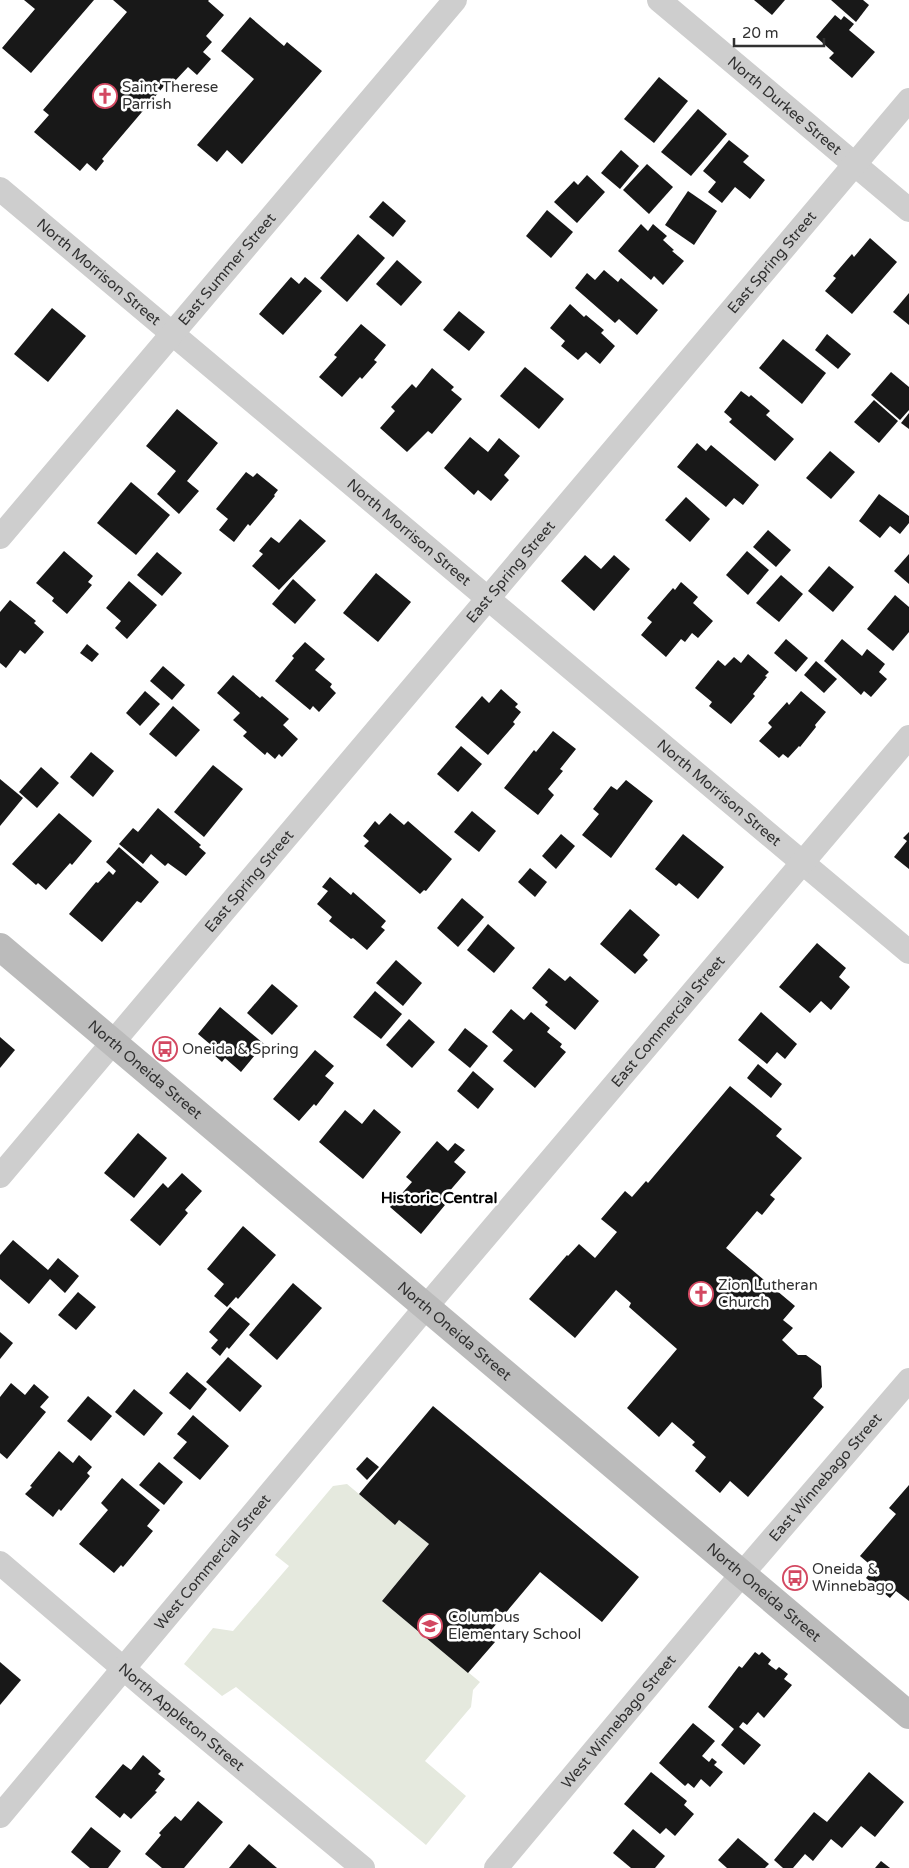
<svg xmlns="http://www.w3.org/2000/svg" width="909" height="1868" font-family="'Varela Round',sans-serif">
  <rect width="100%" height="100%" fill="#fff"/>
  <!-- park -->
  <path fill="#e5e9de" d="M347 1484 395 1524 399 1520 429 1544 382 1601 480 1682 473 1690 471 1707 425 1761 466 1796 426 1845 236 1687 222 1696 184 1664 213 1628 233 1631 289 1566 275 1555 333 1486Z"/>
  <!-- building -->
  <g fill="#181818">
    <path d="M24 0H94L31 73 2 48 35 9Z"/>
    <path d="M113 0H209L208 1 224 15 206 36 212 42 203 52 211 59 197 75 188 67 174 82 170 79 102 159 104 161 96 171 87 163 80 171 34 132 49 115 43 110 127 12Z"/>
    <path d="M754 0H785L772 15Z"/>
    <path d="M831 0H863L869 5 856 22Z"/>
    <path d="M835 15 841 20 844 16 854 24 849 30 875 52 852 78 829 58 834 53 816 37Z"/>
    <path d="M250 17 284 46 287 42 322 71 242 164 227 150 217 162 197 145 254 79 221 51Z"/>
    <path d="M659 77 688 101 654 143 624 119Z"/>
    <path d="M698 109 727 134 691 176 661 152Z"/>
    <path d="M729 140 749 156 743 162 765 180 750 199 735 187 722 203 708 192 716 182 703 171Z"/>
    <path d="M621 150 639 166 620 189 601 173Z"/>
    <path d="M647 164 673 187 649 214 623 190Z"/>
    <path d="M587 175 605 192 577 223 554 202 574 181 578 185Z"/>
    <path d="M688 191 717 211 694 245 665 225Z"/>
    <path d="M383 201 406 221 393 237 369 217Z"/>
    <path d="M547 210 573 232 551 258 526 236Z"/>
    <path d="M641 224 648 231 653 224 667 236 663 240 674 250 672 251 684 261 663 285 654 276 651 280 618 251Z"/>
    <path d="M358 234 385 258 347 302 320 278Z"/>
    <path d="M870 238 897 262 852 314 825 291 836 278 833 276 852 254 854 257Z"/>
    <path d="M397 260 422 282 401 306 376 284Z"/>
    <path d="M604 270 618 282 621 278 658 310 637 335 619 319 615 323 575 288 587 273 595 280Z"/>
    <path d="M291 277 299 284 305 277 322 291 283 335 259 314Z"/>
    <path d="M909 293V325L893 312Z"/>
    <path d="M570 304 584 317 586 315 604 330 601 333 615 346 600 364 586 352 578 360 561 346 565 341 550 328Z"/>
    <path d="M52 308 86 336 48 382 14 354Z"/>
    <path d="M459 311 485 332 469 351 443 330Z"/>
    <path d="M361 324 386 345 374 360 377 362 362 379 360 377 342 397 319 377 337 357 334 355Z"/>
    <path d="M827 334 851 354 838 369 815 350Z"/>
    <path d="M783 339 826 373 802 404 759 368Z"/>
    <path d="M525 367 564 399 539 429 500 396Z"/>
    <path d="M432 368 454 387 451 390 462 399 432 434 428 431 407 452 380 428 395 411 391 407 412 384 416 388Z"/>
    <path d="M891 372 909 387V410L900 420 871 395Z"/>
    <path d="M741 391 749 397 751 395 770 411 766 415 794 439 775 461 729 422 732 419 724 412Z"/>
    <path d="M874 400 898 421 879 443 854 422Z"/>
    <path d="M177 409 218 443 187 481 199 491 179 514 157 494 176 471 146 446Z"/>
    <path d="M909 413V429L901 423Z"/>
    <path d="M470 437 488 452 499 438 520 456 504 475 509 480 491 501 478 490 474 495 444 468Z"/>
    <path d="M697 443 706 451 711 445 759 485 743 505 734 498 726 507 677 467Z"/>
    <path d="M830 451 855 472 831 499 806 478Z"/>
    <path d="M246 472 253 477 257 473 278 490 274 495 275 496 250 526 248 524 234 542 219 530 228 519 216 509Z"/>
    <path d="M131 482 170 515 136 555 97 523Z"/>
    <path d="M879 494 909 516V523L900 534 890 526 880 538 859 521Z"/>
    <path d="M686 497 710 519 690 542 665 520Z"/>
    <path d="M300 519 326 541 279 590 252 566 263 554 259 551 271 537 279 543Z"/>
    <path d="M768 530 791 550 776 567 753 547Z"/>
    <path d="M64 551 93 576 88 582 92 585 67 614 52 601 54 598 36 583Z"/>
    <path d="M747 551 769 570 748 595 726 575Z"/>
    <path d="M157 552 182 573 162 596 137 575Z"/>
    <path d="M909 554V584L894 571Z"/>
    <path d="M585 555 601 569 614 555 630 569 594 611 561 581Z"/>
    <path d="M829 566 854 587 833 612 808 591Z"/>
    <path d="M376 573 411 602 378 642 343 613Z"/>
    <path d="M781 575 803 594 779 622 756 603Z"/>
    <path d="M293 579 316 600 295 624 272 604Z"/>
    <path d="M129 581 157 605 127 639 115 628 121 621 106 608Z"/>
    <path d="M681 582 698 597 693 603 713 621 698 638 692 633 685 642 681 639 666 657 641 635 652 622 647 618 673 588 675 590Z"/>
    <path d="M895 595 909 607V632L893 651 867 629Z"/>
    <path d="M10 600 36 621 34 623 44 632 25 654 20 650 6 668 0 663V612Z"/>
    <path d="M786 639 808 658 796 672 774 653Z"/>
    <path d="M842 639 862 656 867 649 885 664 879 672 887 679 871 697 864 691 861 695 824 661Z"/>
    <path d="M305 642 325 659 315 670 332 684 330 687 336 693 319 712 313 706 310 710 275 681 294 658 292 656Z"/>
    <path d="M87 644 99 654 92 662 80 653Z"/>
    <path d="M748 654 769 672 765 676 767 677 753 694 755 696 731 724 709 706 712 702 695 688 718 660 725 666 734 657 741 663Z"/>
    <path d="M816 661 837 679 824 693 804 675Z"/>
    <path d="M163 666 185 685 172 700 150 681Z"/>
    <path d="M233 675 260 698 262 696 289 719 283 725 298 739 282 757 279 754 275 759 267 752 265 755 243 736 247 732 233 720 240 713 217 693Z"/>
    <path d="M501 689 518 704 515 707 521 712 513 722 515 724 488 755 455 727 482 696 489 703Z"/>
    <path d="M145 691 160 704 140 726 126 713Z"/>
    <path d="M801 691 826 712 815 725 816 727 800 747 799 746 788 758 783 754 779 758 759 741 772 727 768 723 787 702 789 705Z"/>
    <path d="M173 706 200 730 176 757 149 734Z"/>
    <path d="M553 731 576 749 560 769 563 771 548 789 554 795 538 815 504 788 534 750 536 752Z"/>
    <path d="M461 746 482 764 458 792 437 774Z"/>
    <path d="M91 752 114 771 93 797 70 777Z"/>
    <path d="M213 765 243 789 204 837 174 812Z"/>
    <path d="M41 767 59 783 37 808 19 792Z"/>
    <path d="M0 779 23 798 0 826Z"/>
    <path d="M626 780 653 801 611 858 582 835 599 814 593 809 611 786 617 790Z"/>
    <path d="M158 808 201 845 199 847 206 853 186 876 168 863 165 866 151 854 143 864 119 844 133 828 138 832Z"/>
    <path d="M472 811 496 831 479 852 454 832Z"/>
    <path d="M59 813 92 841 72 865 70 863 46 890 38 883 36 885 12 864Z"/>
    <path d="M390 813 404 825 408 821 452 859 426 891 424 890 420 894 364 846 369 841 363 836 375 821 379 825Z"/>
    <path d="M909 832V869L894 857 907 841 903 838Z"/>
    <path d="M561 834 575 846 556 869 542 856Z"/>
    <path d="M683 834 724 867 698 899 679 883 676 886 655 869Z"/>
    <path d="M119 847 159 882 141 903 137 901 102 942 69 914 96 882 98 883 109 871 113 875 116 871 106 862Z"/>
    <path d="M530 868 547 882 535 897 518 882Z"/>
    <path d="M330 877 351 895 353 892 386 921 381 927 385 930 367 950 353 938 351 939 329 921 332 917 317 904 328 891 322 887Z"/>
    <path d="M462 898 484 917 458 947 437 928Z"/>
    <path d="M630 909 660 935 643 955 648 960 635 974 600 944Z"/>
    <path d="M488 924 515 948 494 973 467 950Z"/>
    <path d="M817 943 846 968 839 977 850 987 831 1010 821 1001 810 1013 779 987Z"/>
    <path d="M396 960 422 983 403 1006 376 983Z"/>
    <path d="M549 968 565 981 570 976 599 1001 575 1030 545 1005 548 1002 532 988Z"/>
    <path d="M272 984 298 1006 272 1035 247 1013Z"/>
    <path d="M375 991 402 1014 381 1039 353 1017Z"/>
    <path d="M220 1007 264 1044 241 1072 225 1058 222 1062 213 1054 217 1050 198 1034Z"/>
    <path d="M511 1009 524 1020 531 1012 550 1028 547 1032 562 1044 560 1047 566 1052 535 1088 503 1061 513 1050 492 1032Z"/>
    <path d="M761 1012 797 1044 785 1059 777 1052 767 1064 738 1040Z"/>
    <path d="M409 1019 435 1042 412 1068 386 1045Z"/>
    <path d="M465 1028 488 1046 470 1068 448 1050Z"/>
    <path d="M0 1037 15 1050 0 1068Z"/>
    <path d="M315 1050 334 1066 325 1076 334 1083 316 1106 314 1104 299 1121 273 1099Z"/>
    <path d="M758 1064 782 1084 771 1098 747 1078Z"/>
    <path d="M473 1071 494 1089 478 1109 457 1091Z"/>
    <path d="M730 1086 782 1129 776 1136 802 1158 770 1195 775 1199 762 1215 757 1211 726 1248 795 1306 783 1320 793 1328 782 1340 798 1355H806L821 1366 822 1387 813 1398 824 1407 748 1497 730 1481 720 1493 695 1471 706 1457 692 1445 695 1442 672 1422 659 1437 627 1408 677 1349 629 1307 631 1303 616 1290 575 1338 529 1299 567 1255 568 1256 579 1244 595 1258 617 1232 601 1219 625 1191 632 1197 646 1181 648 1183Z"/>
    <path d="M374 1109 401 1132 363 1179 319 1142 345 1110 362 1124Z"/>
    <path d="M138 1133 167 1158 134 1198 104 1173Z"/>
    <path d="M437 1141 448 1151 455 1143 465 1150 454 1162 466 1172 441 1201 445 1205 421 1234 390 1207 412 1182 406 1177Z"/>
    <path d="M182 1173 202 1191 185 1210 188 1213 160 1246 130 1220 163 1183 168 1188Z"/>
    <path d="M243 1226 276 1255 238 1299 236 1297 227 1307 214 1296 224 1284 207 1269Z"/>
    <path d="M13 1240 48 1270 58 1258 79 1276 65 1293 50 1279 29 1304 0 1279V1255Z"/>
    <path d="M293 1283 322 1308 277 1360 249 1335Z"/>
    <path d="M78 1292 96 1307 76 1330 58 1315Z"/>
    <path d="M230 1307 250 1324 229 1349 227 1347 220 1356 211 1348 218 1340 209 1332Z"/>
    <path d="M0 1332 13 1343 0 1359Z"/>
    <path d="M228 1357 262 1386 240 1412 206 1382Z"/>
    <path d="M187 1372 207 1389 190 1410 169 1393Z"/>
    <path d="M11 1383 25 1395 34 1384 49 1397 40 1407 46 1412 7 1459 0 1453V1397Z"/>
    <path d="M134 1389 163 1413 144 1436 115 1412Z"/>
    <path d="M88 1396 112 1416 91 1441 67 1421Z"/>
    <path d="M433 1406 639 1577 602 1622 540 1572 487 1635 495 1642 468 1673 382 1601 429 1544 399 1520 395 1525 359 1494Z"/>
    <path d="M193 1415 229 1446 200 1480 173 1458 187 1442 177 1434Z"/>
    <path d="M59 1451 73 1463 79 1455 92 1467 87 1473 90 1476 61 1511 59 1509 53 1517 25 1494 32 1487 30 1486Z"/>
    <path d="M367 1457 379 1467 367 1480 356 1469Z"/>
    <path d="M159 1462 183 1482 164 1505 139 1485Z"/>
    <path d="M122 1478 160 1510 147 1526 153 1531 123 1567 121 1565 114 1573 79 1544 108 1510 101 1503Z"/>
    <path d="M909 1485V1601L896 1591 890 1598 866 1578 874 1568 860 1556 896 1514 889 1508Z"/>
    <path d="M755 1652 759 1655 762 1652 771 1660 768 1664 776 1670 779 1667 788 1674 784 1679 792 1685 764 1718 758 1712 747 1725 743 1722 739 1727 761 1745 744 1765 721 1745 734 1729 708 1707 739 1666 742 1668Z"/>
    <path d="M0 1662 21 1680 0 1705Z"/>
    <path d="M693 1723 715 1741 702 1756 709 1762 712 1758 717 1762 714 1765 723 1772 710 1787 701 1779 694 1788 688 1783 685 1786 659 1763Z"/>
    <path d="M143 1755 161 1771 158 1774 165 1779 155 1791 157 1792 131 1819 124 1813 120 1818 95 1797 123 1764 131 1770Z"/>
    <path d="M651 1772 687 1801 684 1805 694 1814 675 1836 666 1828 660 1834 624 1804Z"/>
    <path d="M869 1772 904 1802 875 1837 861 1826 842 1848 831 1839 813 1861 805 1854 793 1868H783L774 1860 814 1812 827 1822Z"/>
    <path d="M198 1801 223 1822 184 1868H162L145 1854 161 1835 159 1833 175 1816 181 1821Z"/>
    <path d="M91 1827 121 1851 108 1868H90L71 1852Z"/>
    <path d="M633 1829 665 1856 655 1868H631L613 1853Z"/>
    <path d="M738 1838 769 1864 765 1868H727L718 1860Z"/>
    <path d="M249 1844 277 1868H229Z"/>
    <path d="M881 1861 890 1868H875Z"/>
  </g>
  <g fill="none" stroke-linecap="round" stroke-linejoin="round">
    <!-- minor -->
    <g stroke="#cecece" stroke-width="24">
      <path id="s1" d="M659 0 909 210"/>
      <path id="s2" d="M0 189 909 952"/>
      <path id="s3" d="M0 537 455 0"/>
      <path id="s4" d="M0 1176 909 100"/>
      <path id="s5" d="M0 1563 152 1693 363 1868"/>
      <path id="s6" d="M0 1816 426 1307 909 737"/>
      <path id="s7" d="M496 1868 742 1574 909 1380"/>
    </g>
    <!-- secondary -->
    <path stroke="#bbb" stroke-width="28" id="s8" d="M0 947 909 1715"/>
  </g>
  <!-- icons -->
  <defs>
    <symbol id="church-ring" viewBox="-11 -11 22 22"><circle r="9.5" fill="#fff" stroke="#d34861" stroke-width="1.5"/><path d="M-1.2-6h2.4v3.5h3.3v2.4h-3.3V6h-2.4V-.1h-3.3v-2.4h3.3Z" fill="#d34861"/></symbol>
    <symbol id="bus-ring" viewBox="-11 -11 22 22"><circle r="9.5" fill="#fff" stroke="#d34861" stroke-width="1.5"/><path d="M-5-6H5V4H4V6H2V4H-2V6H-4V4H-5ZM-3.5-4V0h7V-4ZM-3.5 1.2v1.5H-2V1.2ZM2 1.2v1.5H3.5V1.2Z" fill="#d34861"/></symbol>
    <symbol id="school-ring" viewBox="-11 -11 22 22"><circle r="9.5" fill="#fff" stroke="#d34861" stroke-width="1.5"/><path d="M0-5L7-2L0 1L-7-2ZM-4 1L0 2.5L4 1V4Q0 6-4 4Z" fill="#d34861"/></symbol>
  </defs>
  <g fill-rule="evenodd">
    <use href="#church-ring" x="91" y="82" width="28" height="28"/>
    <use href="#bus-ring" x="151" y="1035" width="28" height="28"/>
    <use href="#church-ring" x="687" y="1280" width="28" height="28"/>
    <use href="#bus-ring" x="781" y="1564" width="28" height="28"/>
    <use href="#school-ring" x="416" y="1612" width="28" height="28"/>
  </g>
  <g text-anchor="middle" stroke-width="5" stroke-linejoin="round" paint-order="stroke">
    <!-- poi labels -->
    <g font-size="15" fill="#313131" stroke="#fff" text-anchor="start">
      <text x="122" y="92">Saint Therese<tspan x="122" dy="17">Parrish</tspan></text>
      <text x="182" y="1054">Oneida &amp; Spring</text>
      <text x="718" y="1290">Zion Lutheran<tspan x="718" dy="17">Church</tspan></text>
      <text x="812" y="1574">Oneida &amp;<tspan x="812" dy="17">Winnebago</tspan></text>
      <text x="448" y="1622">Columbus<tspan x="448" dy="17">Elementary School</tspan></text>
    </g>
    <!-- street labels -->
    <g font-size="15" fill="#313131" stroke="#fff">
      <text dy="5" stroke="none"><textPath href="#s1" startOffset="164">North Durkee Street</textPath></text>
      <text dy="5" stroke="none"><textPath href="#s4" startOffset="1196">East Spring Street</textPath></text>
      <text dy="5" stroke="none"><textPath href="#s3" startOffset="351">East Summer Street</textPath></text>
      <text dy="5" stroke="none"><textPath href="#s2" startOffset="129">North Morrison Street</textPath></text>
      <text dy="5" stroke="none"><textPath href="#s2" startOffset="534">North Morrison Street</textPath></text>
      <text dy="5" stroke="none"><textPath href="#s4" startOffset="791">East Spring Street</textPath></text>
      <text dy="5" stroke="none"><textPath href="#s2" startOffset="939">North Morrison Street</textPath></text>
      <text dy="5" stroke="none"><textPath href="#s4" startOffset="386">East Spring Street</textPath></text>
      <text dy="5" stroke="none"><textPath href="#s6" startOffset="1038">East Commercial Street</textPath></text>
      <text dy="5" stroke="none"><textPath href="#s8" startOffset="190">North Oneida Street</textPath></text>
      <text dy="5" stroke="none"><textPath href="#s8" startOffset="595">North Oneida Street</textPath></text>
      <text dy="5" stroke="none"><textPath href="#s7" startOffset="511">East Winnebago Street</textPath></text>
      <text dy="5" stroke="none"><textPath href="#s6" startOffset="331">West Commercial Street</textPath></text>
      <text dy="5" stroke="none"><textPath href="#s8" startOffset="1000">North Oneida Street</textPath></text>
      <text dy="5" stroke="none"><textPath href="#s5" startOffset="238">North Appleton Street</textPath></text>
      <text dy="5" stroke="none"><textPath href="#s7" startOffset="191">West Winnebago Street</textPath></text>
    </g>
    <!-- neighbourhood labels -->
    <g font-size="16" font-weight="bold" fill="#000" stroke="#fff">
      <text x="439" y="1203">Historic Central</text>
    </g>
  </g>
  <!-- scale -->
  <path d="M734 38v8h90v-8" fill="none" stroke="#313131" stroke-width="2.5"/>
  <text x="742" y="38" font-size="15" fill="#313131" stroke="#ffffff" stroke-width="4" paint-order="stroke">20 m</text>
</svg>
